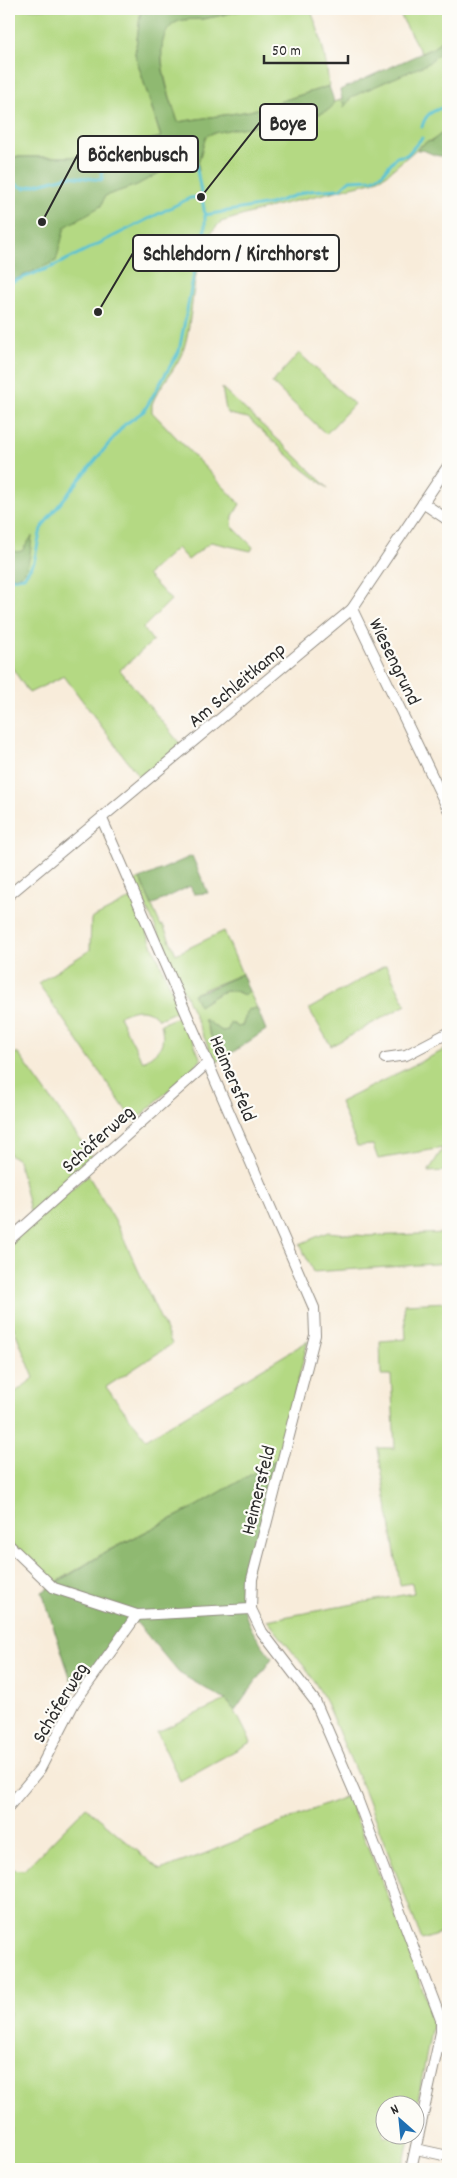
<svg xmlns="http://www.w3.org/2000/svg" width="457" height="2178" font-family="Dekko,sans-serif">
  <rect width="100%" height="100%" fill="#fdfcf7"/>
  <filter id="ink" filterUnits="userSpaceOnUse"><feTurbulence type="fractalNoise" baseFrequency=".02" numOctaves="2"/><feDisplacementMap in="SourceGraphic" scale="10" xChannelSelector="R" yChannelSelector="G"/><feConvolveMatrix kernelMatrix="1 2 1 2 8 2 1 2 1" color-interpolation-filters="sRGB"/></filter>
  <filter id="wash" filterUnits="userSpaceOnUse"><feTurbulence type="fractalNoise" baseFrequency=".0096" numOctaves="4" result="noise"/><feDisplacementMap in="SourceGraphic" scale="20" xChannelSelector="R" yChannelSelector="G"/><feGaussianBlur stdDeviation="1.12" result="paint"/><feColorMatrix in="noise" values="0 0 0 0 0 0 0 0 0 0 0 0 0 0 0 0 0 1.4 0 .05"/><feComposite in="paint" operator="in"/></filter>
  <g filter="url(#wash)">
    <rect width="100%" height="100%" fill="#f8ecda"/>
    <!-- green -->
    <g fill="#b4d983" stroke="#708257">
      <path d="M9 9H141L135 54 161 138 76 157H9Z"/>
      <path d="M248 9H310C321 34 326 58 329 86L250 111 178 122C171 99 143 29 182 20 189 19 196 20 202 19 217 17 233 12 248 9Z"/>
      <path d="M397 9H448V34L433 48 421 53Z"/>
      <path d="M448 44V150L442 143 443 135 420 146 386 175 372 182 271 207 221 222C189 249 196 310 184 348 180 362 163 383 155 397L152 404V412L240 504 233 516 232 526 253 547 251 551 211 542 188 560 177 548 147 575 171 600 143 628 153 641 120 670 181 745 140 778 64 676 29 693 9 663V174L305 111 340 100Z"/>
      <path d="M299 353 354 404 326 434 272 383Z"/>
      <path d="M222 388 301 461 329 489 303 469 248 418 229 414 226 410Z"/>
      <path d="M140 879 161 926 163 925 176 954 224 931 242 974 193 994 204 1003C213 997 223 989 234 991 239 992 240 994 245 995L249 991 257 1008 248 1010 242 1026 237 1027 233 1023 228 1030 222 1031 204 1020 221 1060 215 1062 135 881Z"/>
      <path d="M132 898 179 1007 177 1011 159 1019C146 1006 135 1009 119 1016L143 1062C160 1050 166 1046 161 1024L180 1016 184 1019 201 1060 134 1122 38 983 90 950 91 919Z"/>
      <path d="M386 965 406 1005 331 1046 309 1009Z"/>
      <path d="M448 1048V1171L428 1172 443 1148 378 1159 373 1145 357 1146 340 1102Z"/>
      <path d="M17 1052 94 1159 31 1215 18 1160 9 1154V1061Z"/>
      <path d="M88 1175 118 1226 172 1344 106 1387 146 1439 308 1341 278 1459 191 1509 107 1551 55 1583 9 1541V1397L34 1378 9 1316V1244Z"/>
      <path d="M328 1232 367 1236 448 1233V1263L313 1272 300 1244Z"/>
      <path d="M448 1302V1931L422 1940 365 1793 323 1696 307 1670 267 1620 414 1593 412 1583 400 1585 378 1448H395L391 1375H381L380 1341 406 1339 404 1304Z"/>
      <path d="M226 1700 235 1711 251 1742 180 1781 157 1732Z"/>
      <path d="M347 1796 408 1945 433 2020 415 2115 414 2106H384V2136H410L402 2169H9V2137L13 2128 9 2124V1869L24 1870 86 1807 160 1870 204 1854Z"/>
    </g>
    <!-- forest -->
    <g fill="#8fb971" stroke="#5d724e">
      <path d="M141 9H248C233 12 217 17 202 19 193 20 183 18 175 23 147 41 170 98 178 122L250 111 329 86C330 91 335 99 333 105 324 124 227 125 206 136L198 164 199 171 184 164 174 165 137 185 105 196 101 206 65 227 56 261 9 282V157H76L161 137 135 54Z"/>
      <path d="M448 34V46L427 64 362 92 352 97 344 107 340 90 433 48Z"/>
      <path d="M448 128V132L443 136 441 140 448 150V161L443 156C433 157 427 149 417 150L426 142 432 141Z"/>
      <path d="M32 536C31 545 30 570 21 575 18 577 12 576 9 577V548L17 552 22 551Z"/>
      <path d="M192 856 208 893 194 894 190 886 152 905 140 879Z"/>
      <path d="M242 974 249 991 245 995C240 994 238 991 233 991 220 989 209 1000 199 1006L193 994 207 990Z"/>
      <path d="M257 1008 266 1030 221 1060 204 1019 222 1031 228 1030 230 1022 237 1027 242 1026 248 1010Z"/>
      <path d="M278 1459 244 1592C241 1621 256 1636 272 1658L235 1711 227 1701 179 1673 137 1623 129 1620 75 1692 42 1592 108 1551 191 1509Z"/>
    </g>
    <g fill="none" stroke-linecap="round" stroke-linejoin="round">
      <!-- stream -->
      <g stroke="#58c2d3" stroke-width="3">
        <path d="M422 127C426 111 435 111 448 105"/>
        <path d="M9 181 24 188 69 176 102 180V159L119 158 131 149 147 150 174 145 193 147 205 215 270 204 308 191 340 189 350 180 373 179 383 173 396 157 407 155 422 138"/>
        <path d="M9 283 54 266 190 198 201 197"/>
        <path d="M9 579 24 577 34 562 41 529 50 516 124 425 144 411 179 351 199 248 205 229V215"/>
      </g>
    </g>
  </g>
  <g filter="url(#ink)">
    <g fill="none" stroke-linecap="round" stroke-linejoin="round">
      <defs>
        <g id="street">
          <path d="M423 503 448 520"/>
          <path d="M352 609 448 809"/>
          <path d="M102 819 314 1308 315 1335 252 1579 251 1609 262 1632 315 1701 357 1798 441 2020V2032L411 2169"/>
          <path d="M9 895 352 609 448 466"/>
          <path d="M385 1058 406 1055 448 1033"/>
          <path d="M9 1240 203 1067 209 1064"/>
          <path d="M9 1545 54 1588 137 1615 251 1609"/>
          <path d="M9 1806 40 1769 74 1703 137 1615"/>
          <path d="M416 2149 448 2156"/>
        </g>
      </defs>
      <!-- street casing -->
      <use href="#street" stroke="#928c82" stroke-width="12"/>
      <!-- street -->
      <use href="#street" stroke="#fff" stroke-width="10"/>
    </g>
  </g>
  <g text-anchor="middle" stroke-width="4.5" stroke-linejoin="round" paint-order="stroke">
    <!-- street labels -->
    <g font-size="20" fill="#2b2b2b" stroke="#fdfcf7">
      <text transform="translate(396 661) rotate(64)" y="7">Wiesengrund</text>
      <text transform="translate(236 684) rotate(-40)" y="7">Am Schleitkamp</text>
      <text transform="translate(234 1078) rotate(67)" y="7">Heimersfeld</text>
      <text transform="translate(97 1138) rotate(-42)" y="7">Schäferweg</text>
      <text transform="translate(257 1490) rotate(-76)" y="7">Heimersfeld</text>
      <text transform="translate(59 1702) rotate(-59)" y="7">Schäferweg</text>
    </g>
  </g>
  <!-- callouts -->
  <path fill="none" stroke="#2b2b2b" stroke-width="2" d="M201 197L260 122M42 222L78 154M98 312L133 253"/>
  <g fill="#2b2b2b" stroke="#fdfcf7" stroke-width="2">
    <circle cx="201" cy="197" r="5"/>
    <circle cx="42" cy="222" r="5"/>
    <circle cx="98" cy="312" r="5"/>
  </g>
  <g fill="#fdfcf7" stroke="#2b2b2b" stroke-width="2">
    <rect x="260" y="104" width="57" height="36" rx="5"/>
    <rect x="78" y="136" width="120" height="36" rx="5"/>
    <rect x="133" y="235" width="206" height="36" rx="5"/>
  </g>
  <g font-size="21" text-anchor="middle" font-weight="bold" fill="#2b2b2b">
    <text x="288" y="130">Boye</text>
    <text x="138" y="161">Böckenbusch</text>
    <text x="236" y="260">Schlehdorn / Kirchhorst</text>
  </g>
  <!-- margin -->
  <rect width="457" height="2178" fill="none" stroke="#fdfcf7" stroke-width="30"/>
  <!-- north arrow -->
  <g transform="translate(400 2120) rotate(333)"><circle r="24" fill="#fdfcf7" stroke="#a9a8a5"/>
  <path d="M0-4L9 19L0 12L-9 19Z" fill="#1f6fb2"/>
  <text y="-8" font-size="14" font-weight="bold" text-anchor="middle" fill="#2b2b2b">N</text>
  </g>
  <!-- scale -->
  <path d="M264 55v8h84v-8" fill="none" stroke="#2b2b2b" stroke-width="2.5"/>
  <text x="272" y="55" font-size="15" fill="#2b2b2b" stroke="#fdfcf7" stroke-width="4" paint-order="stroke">50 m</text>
</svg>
